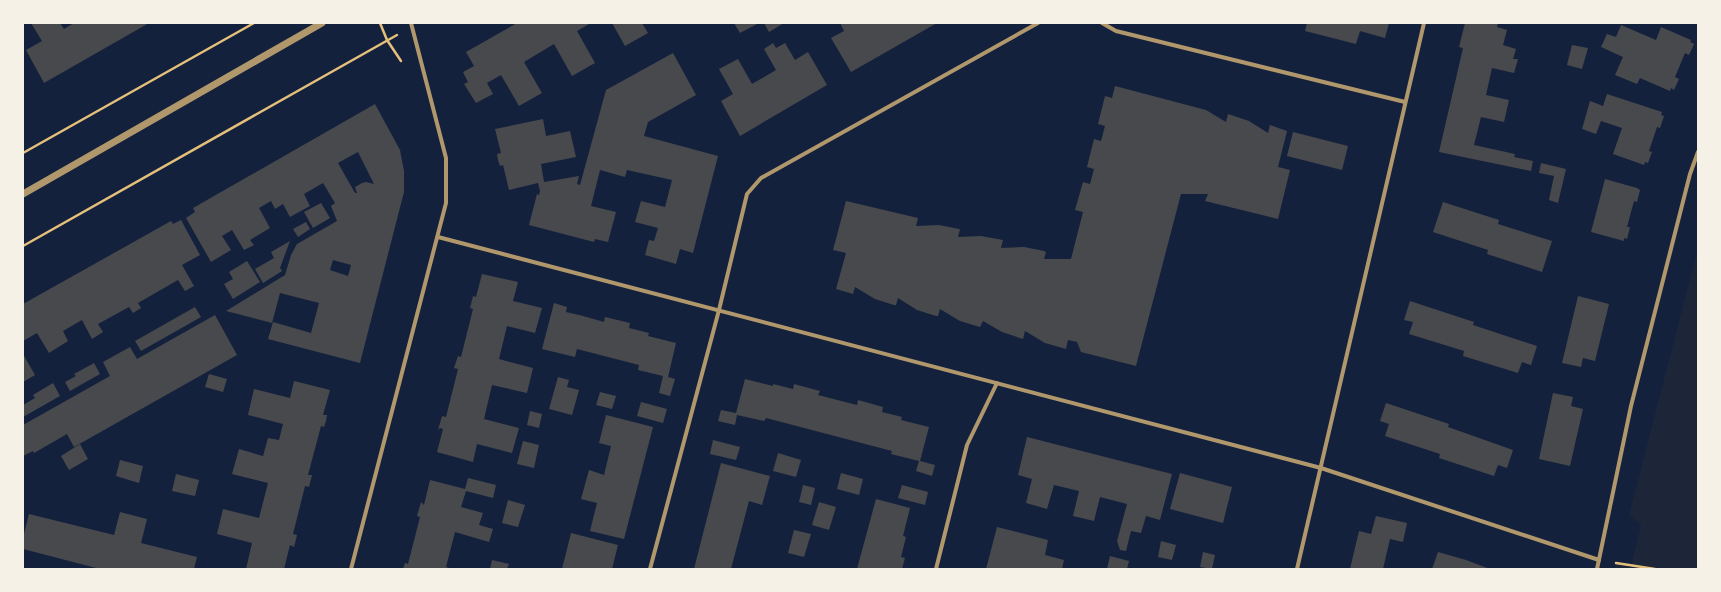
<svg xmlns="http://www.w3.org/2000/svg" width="1721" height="592" font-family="'Alegreya Sans',sans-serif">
  <rect width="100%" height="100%" fill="#14213d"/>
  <!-- green -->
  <path fill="#1d2539" d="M1698 248V569H1615L1616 563 1631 567 1641 525 1629 515Z"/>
  <!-- building -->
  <g fill="#48494c" fill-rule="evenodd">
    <path d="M31 23H60L64 29 74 23H149L44 83 26 50 42 41Z"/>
    <path d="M517 23H591L577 31 595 63 572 76 554 44 524 62 542 93 519 106 501 75 487 83 493 94 476 103 464 84 468 82 463 72 474 66 466 52Z"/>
    <path d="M612 23H642L648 33 625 46Z"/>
    <path d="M734 23H759L740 33Z"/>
    <path d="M764 23H784L769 32Z"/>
    <path d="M840 23H937L851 72 831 38 844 31Z"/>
    <path d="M1307 23H1389L1385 38 1360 31 1356 44 1305 31Z"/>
    <path d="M1465 23H1498L1497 27 1507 30 1503 45 1516 49 1513 59H1518L1514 73 1492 68 1486 95 1509 100 1504 122 1481 117 1474 145 1515 154 1514 157 1533 161 1531 171 1439 152 1463 48 1459 47Z"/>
    <path d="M1621 25 1656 40 1661 27 1691 40 1690 42 1694 44 1689 55 1685 53 1675 77 1679 79 1674 90 1671 88 1670 91 1640 78 1637 84 1615 75 1623 57 1601 47 1607 34 1616 37Z"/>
    <path d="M773 43 776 48 785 43 795 60 808 52 827 85 740 136 721 101 733 94 719 69 738 59 752 84 776 70 764 49Z"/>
    <path d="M1572 45 1588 48 1582 69 1567 65Z"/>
    <path d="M673 53 696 95 648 122 644 136 718 156 693 253 680 249 676 264 645 255 649 240 654 241 658 228 635 222 641 201 665 207 672 180 627 170 625 177 600 170 591 206 616 212 608 242 595 239 594 242 529 225 537 194 539 195 540 191 538 183 509 190 503 165 500 166 498 160 497 154 501 153 495 129 543 119 546 136 570 131 576 157 541 164 544 182 579 176 577 184 580 185 606 90Z"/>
    <path d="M1115 86 1206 110 1226 122 1228 114 1249 121 1268 133 1270 125 1287 131 1278 167 1290 170 1278 219 1205 201 1208 194H1181L1136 366 1081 352 1077 342 1068 340 1066 349 1045 343 1025 331 1023 339 1002 332 983 321 980 327 960 321 940 309 938 316H936L917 310 898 298 896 305H894L875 299 855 287 853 294 836 289 846 253 833 250 846 201 918 218 916 226 939 225 959 229H960L958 237 981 236 1003 240 1001 248 1024 247 1044 251 1046 252 1044 259H1071L1083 212 1075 210 1083 182 1090 184 1094 169 1087 167 1094 139 1101 141 1105 126 1098 124 1105 96 1112 98Z"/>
    <path d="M1607 94 1662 112 1661 115 1664 116 1660 128 1657 127 1649 151 1652 152 1648 163 1645 162 1644 165 1613 154 1622 128 1601 121 1596 134 1582 129 1590 101 1603 106Z"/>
    <path d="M375 104 400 150 404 171V192L360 363 268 339 273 322 311 333 319 303 280 293 272 323 226 311 285 275 291 255 297 244 337 221 331 206 335 203 323 183 304 194 310 206 290 217 283 204 275 209 271 201 259 208 270 228 250 240 254 245 244 250 232 230 222 236 231 250 211 262 186 218 195 212 193 208ZM358 152 374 184 366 182 362 183 355 187 357 193H355L338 163ZM333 260 351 265 348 276 330 270Z"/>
    <path d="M1293 132 1348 146 1342 170 1287 156Z"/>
    <path d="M1541 163 1566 169 1558 203 1549 200 1554 176 1539 173Z"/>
    <path d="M1605 179 1637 188 1640 190 1637 202 1634 201 1627 227H1630L1627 239 1624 238V241L1591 232Z"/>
    <path d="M1443 202 1499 220 1498 224 1552 241 1542 272 1487 254 1488 250 1433 232Z"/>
    <path d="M321 203 330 218 313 228 304 212Z"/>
    <path d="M181 220 200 255 182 265 194 286 185 291 178 280 138 303 141 308 133 313 129 307 98 324 103 332 92 339 82 320 63 331 68 341 49 353 37 333 23 341V304L171 221 173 224Z"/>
    <path d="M306 222 310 229 298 237 293 229Z"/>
    <path d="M290 241 280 268 282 271 263 283 255 269 274 258 271 252Z"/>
    <path d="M247 261 260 282 233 299 224 284 233 279 229 272Z"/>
    <path d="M482 274 518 282 513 301 542 308 535 333 507 326 499 359 533 368 527 393 492 385 484 419 519 428 512 453 477 444 473 462 437 452 443 429 440 428 438 430 442 416 446 417 458 369 454 368 458 356 461 357 473 309 470 308 473 296 476 297Z"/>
    <path d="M1578 296 1609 304 1595 361 1583 358 1581 367 1562 363Z"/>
    <path d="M1410 301 1474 322 1473 325 1537 346 1531 365 1522 362 1518 373 1463 356 1464 351 1409 334 1413 322 1404 320Z"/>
    <path d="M554 303 567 307 566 312 583 316 604 322 605 317 630 323 629 328 649 333 648 336 676 343 668 377 675 379 670 396 659 393 663 376 638 370 639 365 577 349 575 357 542 349Z"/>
    <path d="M195 307 201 317 141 351 135 341Z"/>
    <path d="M215 315 237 355 74 447 67 434 34 453 33 451 23 456V425L110 376 103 362 130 347 137 359Z"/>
    <path d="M23 354 35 375 23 382Z"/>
    <path d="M94 363 100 374 70 391 65 382 76 376 74 374Z"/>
    <path d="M209 374 227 379 223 392 205 387Z"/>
    <path d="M558 377 569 380 567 387 579 390 572 415 549 409Z"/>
    <path d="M745 379 773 386V384L793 389 794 384 820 391 818 395 857 405 858 400 883 407 882 412 902 417 901 420 929 427 920 461 935 465 932 476 916 471 919 461 891 454 892 451 766 418 764 421 737 415 735 425 718 421 721 410 736 413Z"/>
    <path d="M294 381 330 390 323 415H327L326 421 324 427 321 426 308 475H312L309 487 305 486 293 534 297 535 294 547 290 545 284 569H246L252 543 217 534 223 509 259 518 268 483 232 474 239 449 263 456 268 438 279 440 283 424 248 415 254 389 290 398Z"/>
    <path d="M53 383 60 396 23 417V405L35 398 33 395Z"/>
    <path d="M600 392 616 396 612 409 596 405Z"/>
    <path d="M1553 393 1573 397 1571 406 1583 409 1570 466 1539 459Z"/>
    <path d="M641 402 667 409 663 423 637 416Z"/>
    <path d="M1386 403 1449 424 1448 427 1513 450 1507 468 1498 465 1494 476 1439 458 1440 454 1385 436 1389 424 1380 421Z"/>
    <path d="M530 411 542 414 539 428 527 425Z"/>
    <path d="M606 415 653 427 624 539 590 531 597 503 581 499 589 470 604 475 611 446 599 443Z"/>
    <path d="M1027 437 1172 474 1160 520 1146 516 1141 533 1131 531 1126 551 1120 550 1117 541 1127 504 1100 497 1094 521 1073 516 1079 491 1054 485 1047 509 1026 503 1032 479 1018 475Z"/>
    <path d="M713 440 740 447 736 460 710 454Z"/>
    <path d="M523 441 539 445 534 468 517 464Z"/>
    <path d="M80 444 88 459 69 470 61 456Z"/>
    <path d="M778 453 801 460 796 477 773 471Z"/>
    <path d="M120 460 143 466 139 483 116 476Z"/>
    <path d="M721 463 770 476 762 505 749 501 731 569H694Z"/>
    <path d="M841 473 863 479 859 495 837 489Z"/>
    <path d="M1180 473 1232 487 1223 523 1170 509Z"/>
    <path d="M176 474 199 480 195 496 172 491Z"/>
    <path d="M468 478 496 485 493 498 466 491 461 507 483 513 479 525 493 529 489 542 455 532 446 567 453 569H403L405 563 408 564 420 517 417 516 421 502 424 505 430 480 465 489Z"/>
    <path d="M803 485 815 488 811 505 799 502Z"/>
    <path d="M902 485 928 492 925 505 898 498Z"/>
    <path d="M876 499 910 508 903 536 906 537 901 557 905 558 902 569H857Z"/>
    <path d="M508 500 525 505 518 527 502 523Z"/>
    <path d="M819 502 836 507 829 530 812 525Z"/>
    <path d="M120 512 147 519 141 543 197 557 194 569H100L23 549V538L29 514 114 535Z"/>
    <path d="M1376 516 1407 523 1403 542 1390 539 1383 569H1350L1359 531 1371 534Z"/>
    <path d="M997 527 1048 540 1045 555 1064 560 1062 569H986Z"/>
    <path d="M794 530 811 534 804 557 788 553Z"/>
    <path d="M571 533 618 545 612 569H562Z"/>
    <path d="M1161 541 1176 545 1172 560 1158 557Z"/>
    <path d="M1203 552 1215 555 1212 569 1200 567Z"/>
    <path d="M1438 552 1466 560 1490 569H1432Z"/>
    <path d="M1110 556 1129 561 1127 569H1107Z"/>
    <path d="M492 560 509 564 507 569H490Z"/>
  </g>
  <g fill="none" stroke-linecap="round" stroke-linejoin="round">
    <!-- path -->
    <g stroke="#e5c07b" stroke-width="2.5">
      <path d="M380 23 387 40 401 61"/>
      <path d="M23 153 254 23"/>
      <path d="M23 246 397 35"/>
      <path d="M1616 563 1655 569"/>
    </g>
    <!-- minor -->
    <g stroke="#b1986c" stroke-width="4">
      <path d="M1102 23 1116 31 1405 102"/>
      <path d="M438 237 1321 468 1599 560"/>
      <path d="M351 569 446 203V158L411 23"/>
      <path d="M650 569 719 310 747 194 761 178 1038 23"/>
      <path d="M936 569 967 445 997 383"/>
      <path d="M1297 569 1424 23"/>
      <path d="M1597 569 1631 406 1690 174 1698 152"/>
    </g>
    <!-- tertiary -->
    <path stroke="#b1986c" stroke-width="7" d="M23 194 322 23"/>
  </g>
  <!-- border -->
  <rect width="1721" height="592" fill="none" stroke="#f6f1e7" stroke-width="48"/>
</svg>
